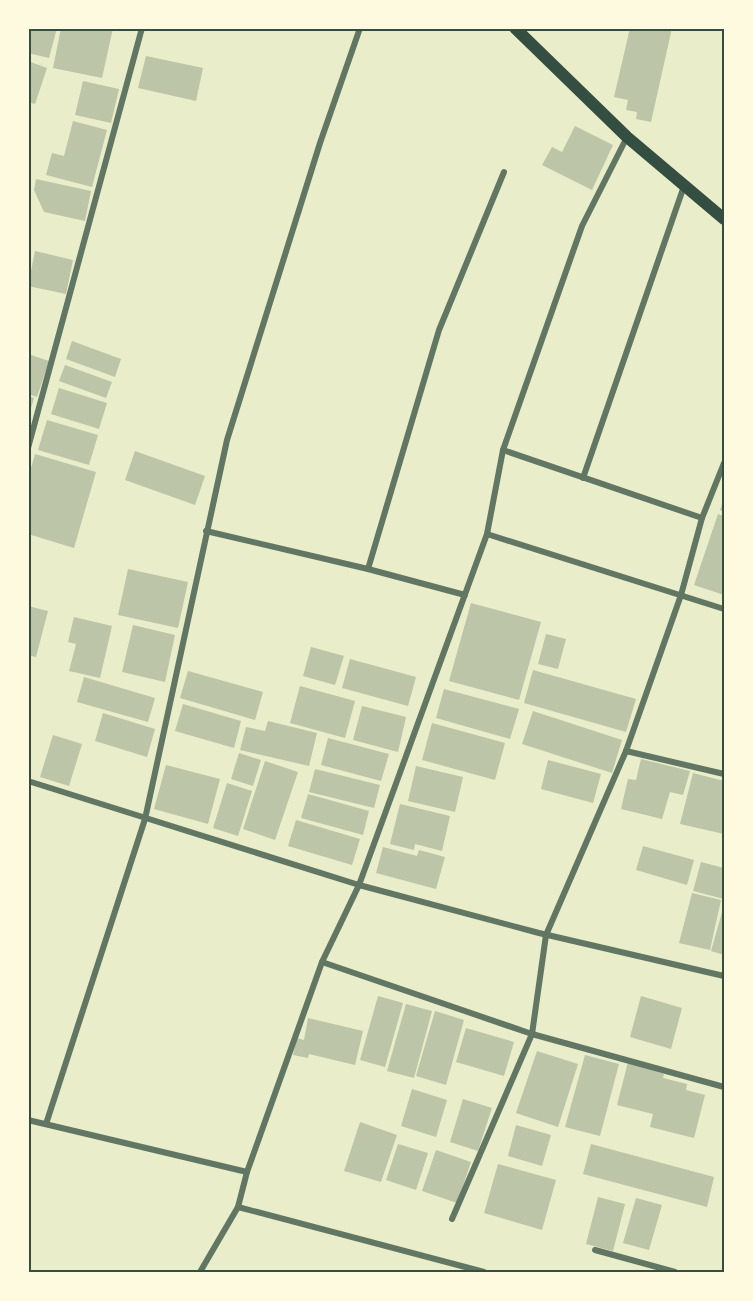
<svg xmlns="http://www.w3.org/2000/svg" width="753" height="1301" font-family="'DM Sans',sans-serif">
  <rect width="100%" height="100%" fill="#e9edc9"/>
  <!-- building -->
  <g fill="#bcc5a7">
    <path d="M28 28H57L49 58 28 53Z"/>
    <path d="M61 28H113L102 78 53 68Z"/>
    <path d="M630 28H672L651 122 636 119 637 112 626 110 628 100 614 97Z"/>
    <path d="M146 56 203 68 196 101 138 88Z"/>
    <path d="M28 61 47 68 35 104 28 102Z"/>
    <path d="M83 81 119 89 111 123 75 115Z"/>
    <path d="M73 121 107 130 92 187 46 175 52 153 64 156Z"/>
    <path d="M575 126 613 145 592 190 542 165 552 147 562 152Z"/>
    <path d="M36 179 91 191 85 221 44 212 34 190Z"/>
    <path d="M35 251 73 260 66 294 28 286Z"/>
    <path d="M72 341 121 359 115 377 66 359Z"/>
    <path d="M28 354 49 361 37 397 28 394Z"/>
    <path d="M65 365 112 382 106 398 59 381Z"/>
    <path d="M59 388 107 403 99 429 51 414Z"/>
    <path d="M28 396 34 398 29 415H28Z"/>
    <path d="M47 420 98 435 89 465 38 450Z"/>
    <path d="M135 451 205 476 195 505 125 480Z"/>
    <path d="M35 454 96 472 74 548 28 534V478Z"/>
    <path d="M724 498V512L720 510Z"/>
    <path d="M718 514 724 516V595L694 585Z"/>
    <path d="M128 569 188 582 178 628 118 615Z"/>
    <path d="M471 603 541 622 519 700 449 681Z"/>
    <path d="M28 606 48 611 36 657 28 655Z"/>
    <path d="M74 617 112 626 100 678 69 671 76 644 68 642Z"/>
    <path d="M133 625 175 635 165 682 122 672Z"/>
    <path d="M546 634 566 639 558 669 538 664Z"/>
    <path d="M311 647 344 656 335 685 303 676Z"/>
    <path d="M350 659 416 677 408 706 342 688Z"/>
    <path d="M533 670 636 699 626 732 524 703Z"/>
    <path d="M188 671 263 692 255 720 180 698Z"/>
    <path d="M84 677 155 698 148 722 77 702Z"/>
    <path d="M300 686 355 701 345 738 290 723Z"/>
    <path d="M444 689 519 709 510 739 436 718Z"/>
    <path d="M183 704 241 721 234 748 175 731Z"/>
    <path d="M362 706 406 717 398 752 353 740Z"/>
    <path d="M533 711 622 740 612 773 522 744Z"/>
    <path d="M103 713 155 729 147 757 95 741Z"/>
    <path d="M268 721 317 733 309 766 240 750 246 727 265 731Z"/>
    <path d="M432 723 505 743 495 780 422 760Z"/>
    <path d="M53 735 82 744 69 786 40 777Z"/>
    <path d="M328 738 389 754 381 781 321 765Z"/>
    <path d="M239 753 261 760 253 786 231 779Z"/>
    <path d="M641 759 690 771 683 795 670 792 662 819 621 809 628 779 636 780Z"/>
    <path d="M548 760 601 774 593 803 541 789Z"/>
    <path d="M265 761 298 772 275 840 243 829Z"/>
    <path d="M166 765 220 779 208 824 154 809Z"/>
    <path d="M416 766 463 777 455 812 408 801Z"/>
    <path d="M315 769 380 785 374 808 309 792Z"/>
    <path d="M693 773 724 781V834L680 824Z"/>
    <path d="M227 783 252 791 238 836 213 828Z"/>
    <path d="M308 794 369 811 363 835 301 818Z"/>
    <path d="M400 804 450 816 442 851 415 844 414 850 390 844Z"/>
    <path d="M296 820 360 839 352 865 288 846Z"/>
    <path d="M643 846 694 860 687 885 636 870Z"/>
    <path d="M383 847 417 856 419 850 445 857 436 889 376 873Z"/>
    <path d="M701 862 724 868V899L693 891Z"/>
    <path d="M692 893 721 900 710 950 679 943Z"/>
    <path d="M724 905V955L711 951Z"/>
    <path d="M378 996 403 1003 385 1067 360 1060Z"/>
    <path d="M641 996 682 1008 671 1049 630 1037Z"/>
    <path d="M406 1004 432 1011 414 1078 387 1071Z"/>
    <path d="M435 1011 464 1020 446 1085 416 1076Z"/>
    <path d="M308 1018 363 1031 355 1065 309 1054 308 1058 293 1055 297 1038 304 1040Z"/>
    <path d="M466 1028 514 1042 504 1076 456 1062Z"/>
    <path d="M537 1051 578 1064 558 1127 516 1113Z"/>
    <path d="M585 1055 619 1064 600 1136 565 1127Z"/>
    <path d="M628 1062 664 1074 663 1078 687 1084 686 1090 705 1095 694 1138 650 1127 653 1114 617 1105Z"/>
    <path d="M412 1089 447 1100 436 1137 401 1126Z"/>
    <path d="M463 1099 492 1108 478 1151 450 1142Z"/>
    <path d="M360 1122 397 1135 381 1182 344 1171Z"/>
    <path d="M516 1125 551 1135 542 1166 508 1156Z"/>
    <path d="M398 1144 428 1153 416 1190 386 1180Z"/>
    <path d="M591 1144 714 1177 707 1207 583 1174Z"/>
    <path d="M436 1150 471 1162 457 1203 422 1191Z"/>
    <path d="M498 1164 556 1180 542 1230 484 1213Z"/>
    <path d="M598 1197 625 1204 613 1251 586 1244Z"/>
    <path d="M636 1198 662 1205 649 1250 623 1243Z"/>
  </g>
  <g fill="none" stroke-linecap="round" stroke-linejoin="round">
    <!-- minor -->
    <g stroke="#617663" stroke-width="6">
      <path d="M28 448 142 28"/>
      <path d="M503 450 702 518"/>
      <path d="M583 478 684 186"/>
      <path d="M206 531 368 569 465 595"/>
      <path d="M487 534 724 609"/>
      <path d="M368 569 439 330 504 172"/>
      <path d="M626 751 724 774"/>
      <path d="M28 781 359 885 539 933 724 976"/>
      <path d="M322 962 532 1034 724 1087"/>
      <path d="M28 1120 247 1172"/>
      <path d="M46 1124 145 819 227 440 320 143 360 28"/>
      <path d="M238 1207 484 1272"/>
      <path d="M452 1219 532 1034 546 935 626 751 681 595 702 518 724 463"/>
      <path d="M595 1250 675 1272"/>
      <path d="M200 1272 238 1207 247 1172 322 962 359 885 487 534 503 450 582 226 627 137"/>
    </g>
    <!-- secondary -->
    <path stroke="#344e41" stroke-width="12" d="M515 28 627 137 724 219"/>
  </g>
  <!-- border -->
  <rect width="753" height="1301" fill="none" stroke="#fefae0" stroke-width="60"/>
  <rect x="30" y="30" width="693" height="1241" fill="none" stroke="#344e41" stroke-width="2"/>
</svg>
